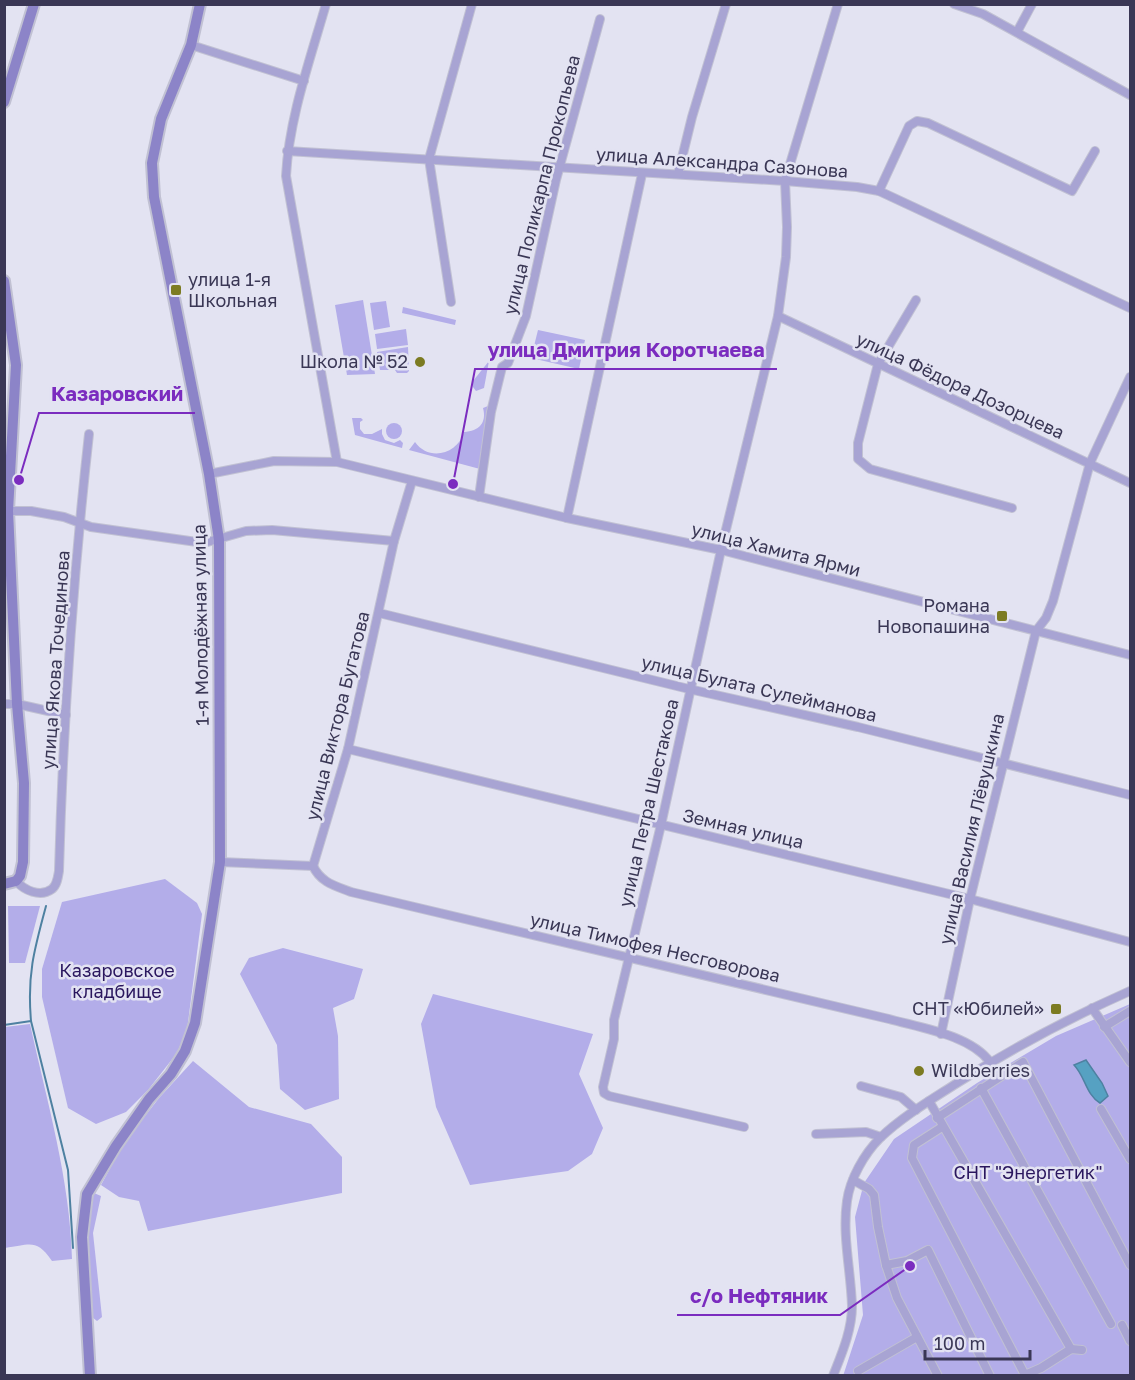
<svg xmlns="http://www.w3.org/2000/svg" width="1135" height="1380" font-family="'Golos Text',sans-serif">
  <rect width="100%" height="100%" fill="#e3e3f2"/>
  <!-- green -->
  <g fill="#b3ade9">
    <path d="M363 300 375 374 347 375 335 305Z"/>
    <path d="M386 301 390 327 374 330 370 303Z"/>
    <path d="M403 307 456 320 455 325 402 313Z"/>
    <path d="M406 329 408 345 377 349 375 334Z"/>
    <path d="M538 330 585 340 579 369 531 358Z"/>
    <path d="M408 347 409 371 407 373H397L395 370H380L377 352Z"/>
    <path d="M489 361 484 388 476 391 473 387V381Z"/>
    <path d="M488 406 480 469 409 450 415 442C429 462 458 454 464 432 479 431 487 423 483 408Z"/>
    <path d="M352 418H361L363 420 360 422V429L364 434H372L382 429V434L385 440 394 443 400 440 403 443 402 448 355 435Z"/>
    <circle cx="394" cy="431" r="8"/>
    <path d="M165 879 197 903 202 914 187 1030 177 1053 148 1090 126 1112 96 1124 68 1108 42 997V969L62 902Z"/>
    <path d="M8 906H40L25 963H9Z"/>
    <path d="M283 948 363 969 354 999 333 1008 338 1036 339 1099 305 1110 280 1089 277 1045 240 974 249 958Z"/>
    <path d="M433 994 593 1034 579 1074 603 1128 592 1154 568 1171 470 1185 436 1107 421 1024Z"/>
    <path d="M1130 1004V1375L843 1376 863 1315 855 1217 864 1183 894 1139 977 1083 1056 1036Z"/>
    <path d="M30 1024C47 1102 70 1179 72 1259L52 1261C36 1238 30 1245 5 1248V1027Z"/>
    <path d="M193 1061 249 1107 311 1124 342 1157V1193L148 1231 139 1201 119 1197 101 1185 124 1143 159 1098Z"/>
    <path d="M94 1193 101 1196 93 1233 102 1317 97 1321 92 1317C89 1277 78 1231 94 1193Z"/>
  </g>
  <!-- water -->
  <path fill="#56a1c2" stroke="#4e81a1" stroke-width="1.5" d="M1086 1060 1102 1083 1108 1096 1100 1103C1086 1095 1085 1076 1074 1065Z"/>
  <g fill="none" stroke-linecap="round" stroke-linejoin="round">
    <!-- stream -->
    <g stroke="#4e81a1" stroke-width="2">
      <path d="M31 1021C27 975 34 950 46 906"/>
      <path d="M4 1025 31 1021 68 1170 73 1248"/>
    </g>
    <defs>
      <g id="street">
        <path d="M326 4C310 60 289 118 286 176L337 462"/>
        <path d="M954 4 983 14 1130 95"/>
        <path d="M1017 32 1032 4"/>
        <path d="M191 45 304 81"/>
        <path d="M287 151 785 181 857 187 879 191 1130 308"/>
        <path d="M678 174 692 117 726 4"/>
        <path d="M879 191 909 126 917 121 928 123 1072 191 1095 151"/>
        <path d="M916 300 878 364 858 443V459L870 469 1012 508"/>
        <path d="M451 302 429 159 472 4"/>
        <path d="M778 316 1130 483"/>
        <path d="M209 474 274 461 337 462 567 518 721 550 1130 655"/>
        <path d="M479 497 491 412 502 367 508 363 526 316 556 180 600 19"/>
        <path d="M8 511H31L64 517 91 527 204 543 246 531 272 530 394 541"/>
        <path d="M567 518 642 174"/>
        <path d="M379 613 689 689 858 727 1130 795"/>
        <path d="M4 704H17L66 715"/>
        <path d="M348 749 970 899 1130 942"/>
        <path d="M220 862 313 866"/>
        <path d="M313 866C321 883 336 886 351 892L889 1019C921 1028 970 1035 990 1062"/>
        <path d="M313 866 348 749 394 541 412 481"/>
        <path d="M16 881C24 890 40 898 52 889 57 885 58 877 59 871 63 725 73 578 89 434"/>
        <path d="M1092 1008 1130 1062"/>
        <path d="M1104 1027 1130 1011"/>
        <path d="M941 1034 970 899 1036 631 1046 618 1053 601 1090 463 1130 377"/>
        <path d="M861 1086 901 1097 916 1110"/>
        <path d="M981 1088 1111 1324"/>
        <path d="M929 1101 1071 1349"/>
        <path d="M1101 1109 1130 1159"/>
        <path d="M937 1118 1023 1062 1130 1265"/>
        <path d="M744 1127 609 1096 604 1093 603 1087 614 1039V1020L661 825 721 550 778 316 786 257 787 227 785 181 838 4"/>
        <path d="M942 1127 914 1145 912 1158 1025 1375 1041 1368 1071 1349 1082 1350"/>
        <path d="M816 1134 866 1132 881 1137"/>
        <path d="M853 1180 869 1189 874 1195 878 1227 886 1265 897 1298 938 1376"/>
        <path d="M886 1265 907 1261 928 1250 990 1376"/>
        <path d="M1122 1325 1130 1341"/>
        <path d="M858 1371 917 1337"/>
        <path d="M833 1376C842 1353 852 1330 852 1306 851 1271 842 1236 847 1201 850 1179 864 1154 880 1138 902 1117 929 1101 954 1085 1011 1049 1069 1018 1130 991"/>
      </g>
      <g id="secondary">
        <path d="M4 102 34 4"/>
        <path d="M4 281 16 365 8 511 17 704 24 783 23 862 20 876 16 881 4 884"/>
        <path d="M90 1376 82 1237 87 1194 116 1146 149 1099 171 1074 185 1051 195 1023 220 862 219 540 209 474 154 197 152 163 161 119 191 45 200 4"/>
      </g>
    </defs>
    <!-- street casing -->
    <use href="#street" stroke="#c1c1d3" stroke-width="10"/>
    <!-- secondary casing -->
    <use href="#secondary" stroke="#c1c1d3" stroke-width="14"/>
    <!-- street -->
    <use href="#street" stroke="#a8a4d3" stroke-width="8"/>
    <!-- secondary -->
    <use href="#secondary" stroke="#8c84c8" stroke-width="10"/>
  </g>
  <!-- markers -->
  <g fill="#7c7b22" stroke="#e3e3f2" stroke-width="2">
    <rect x="170" y="284" width="12" height="12" rx="3"/>
    <circle cx="420" cy="362" r="6"/>
    <rect x="996" y="610" width="12" height="12" rx="3"/>
    <rect x="1050" y="1003" width="12" height="12" rx="3"/>
    <circle cx="919" cy="1071" r="6"/>
  </g>
  <g text-anchor="middle" stroke-width="5" stroke-linejoin="round" paint-order="stroke">
    <!-- street labels -->
    <g font-size="18" fill="#3a3755" stroke="#e3e3f2">
      <text transform="translate(722 163) rotate(4)" y="6">улица Александра Сазонова</text>
      <text transform="translate(542 185) rotate(-76)" y="6">улица Поликарпа Прокопьева</text>
      <text transform="translate(960 386) rotate(25)" y="6">улица Фёдора Дозорцева</text>
      <text transform="translate(776 550) rotate(14)" y="6">улица Хамита Ярми</text>
      <text transform="translate(201 625) rotate(-91)" y="6">1-я Молодёжная улица</text>
      <text transform="translate(56 660) rotate(-86)" y="6">улица Якова Точединова</text>
      <text transform="translate(759 689) rotate(13)" y="6">улица Булата Сулейманова</text>
      <text transform="translate(338 716) rotate(-76)" y="6">улица Виктора Бугатова</text>
      <text transform="translate(649 803) rotate(-77)" y="6">улица Петра Шестакова</text>
      <text transform="translate(743 829) rotate(13)" y="6">Земная улица</text>
      <text transform="translate(972 829) rotate(-77)" y="6">улица Василия Лёвушкина</text>
      <text transform="translate(655 948) rotate(13)" y="6">улица Тимофея Несговорова</text>
    </g>
    <!-- poi labels -->
    <g font-size="18" fill="#3a3755" stroke="#e3e3f2" text-anchor="end">
      <text x="188" y="286" text-anchor="start">улица 1-я<tspan x="188" dy="21">Школьная</tspan></text>
      <text x="408" y="368">Школа № 52</text>
      <text x="990" y="612">Романа<tspan x="990" dy="21">Новопашина</tspan></text>
      <text x="1044" y="1015">СНТ «Юбилей»</text>
      <text x="931" y="1077" text-anchor="start">Wildberries</text>
    </g>
    <!-- park labels -->
    <g font-size="18" fill="#2a175e" stroke="#e3e3f2">
      <text x="117" y="977">Казаровское<tspan x="117" dy="21">кладбище</tspan></text>
      <text x="1028" y="1179">СНТ "Энергетик"</text>
    </g>
  </g>
  <!-- callouts -->
  <path fill="none" stroke="#7b2cbf" stroke-width="2" d="M453 484L475 369H777M19 480L39 413H195M910 1266L840 1315H677"/>
  <g fill="#7b2cbf" stroke="#e3e3f2" stroke-width="2">
    <circle cx="453" cy="484" r="6"/>
    <circle cx="19" cy="480" r="6"/>
    <circle cx="910" cy="1266" r="6"/>
  </g>
  <g font-size="20" text-anchor="middle" font-weight="bold" fill="#7b2cbf" stroke="#e3e3f2" stroke-width="5" stroke-linejoin="round" paint-order="stroke">
    <text x="626" y="357">улица Дмитрия Коротчаева</text>
    <text x="117" y="401">Казаровский</text>
    <text x="759" y="1303">с/о Нефтяник</text>
  </g>
  <!-- border -->
  <rect width="1135" height="1380" fill="none" stroke="#3a3755" stroke-width="12"/>
  <!-- scale -->
  <path d="M925 1350v9h105v-9" fill="none" stroke="#3a3755" stroke-width="3"/>
  <text x="934" y="1350" font-size="18" fill="#3a3755" stroke="#e3e3f2" stroke-width="4.5" paint-order="stroke">100 m</text>
</svg>
